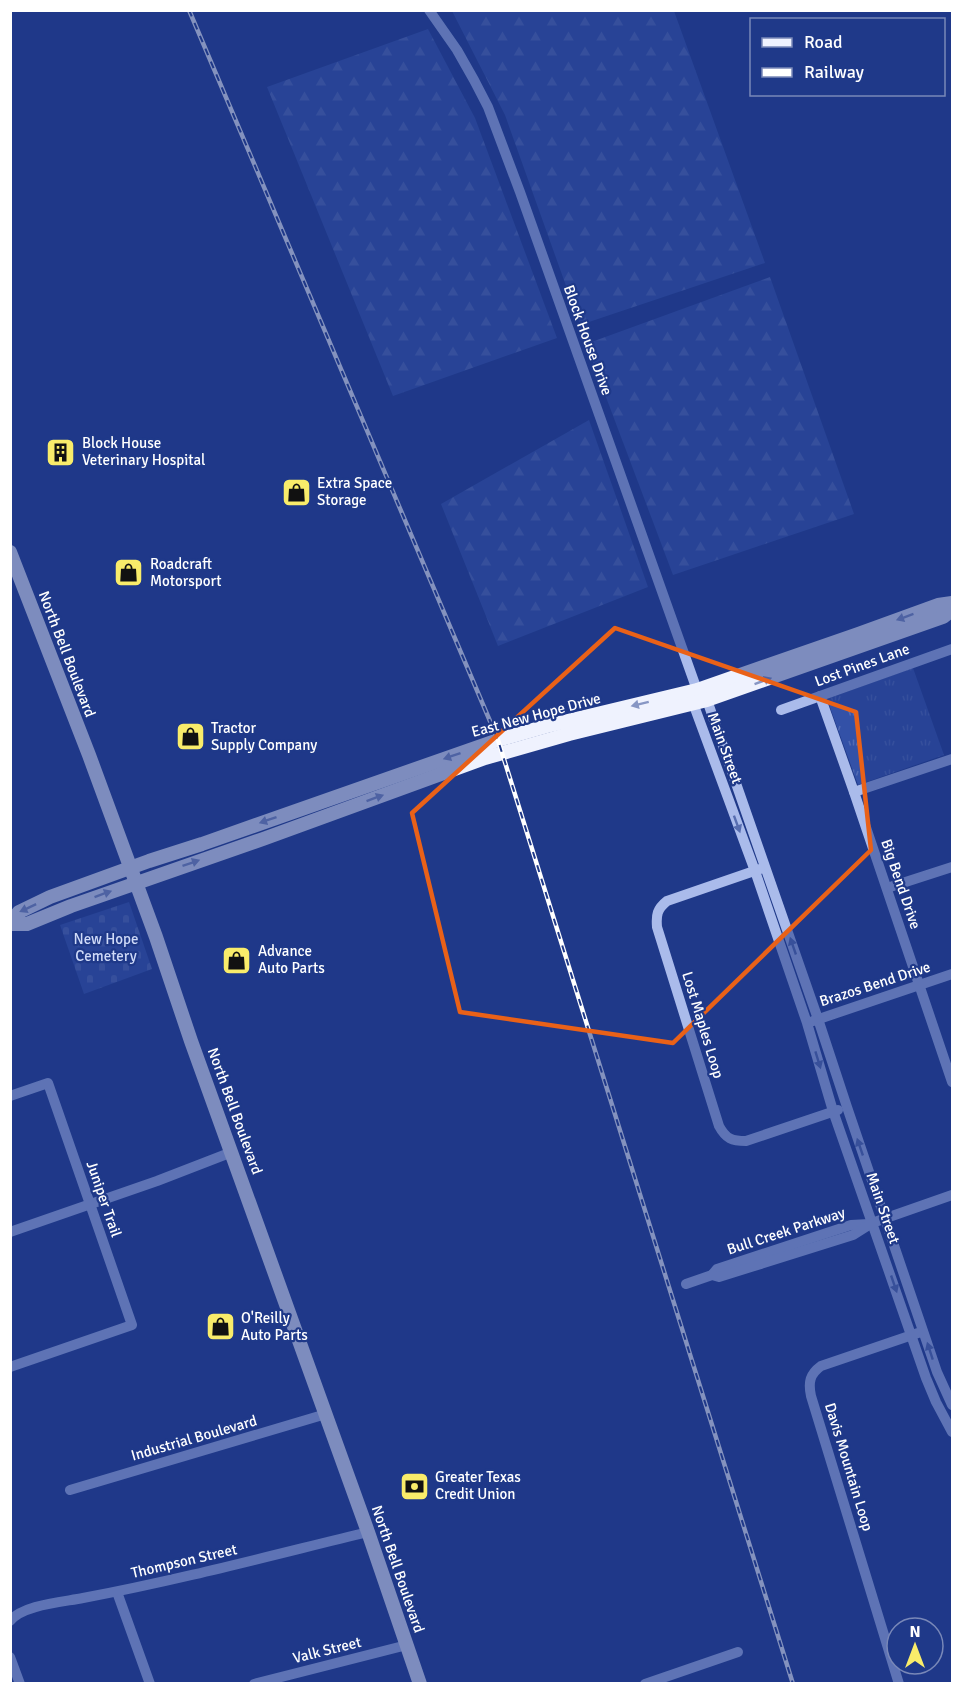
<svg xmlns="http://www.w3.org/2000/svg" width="963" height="1694" font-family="Signika,sans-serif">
  <defs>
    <pattern id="grass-tufts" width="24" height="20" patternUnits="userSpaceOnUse" patternTransform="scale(1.5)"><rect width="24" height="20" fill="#3351a7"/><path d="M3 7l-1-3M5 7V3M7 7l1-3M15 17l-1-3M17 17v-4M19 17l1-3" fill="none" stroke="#526bb4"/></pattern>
    <pattern id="forest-firs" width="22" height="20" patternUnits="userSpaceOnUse" patternTransform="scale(1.5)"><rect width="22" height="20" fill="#3351a7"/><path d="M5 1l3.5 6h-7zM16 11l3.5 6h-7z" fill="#526bb4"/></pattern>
    <pattern id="cemetery-stones" width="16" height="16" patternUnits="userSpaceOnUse" patternTransform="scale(1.5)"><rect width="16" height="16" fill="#3351a7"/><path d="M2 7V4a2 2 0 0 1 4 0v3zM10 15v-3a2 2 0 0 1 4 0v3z" fill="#526bb4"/></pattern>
  </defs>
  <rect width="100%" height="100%" fill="#1f3989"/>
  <!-- grass -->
  <path fill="url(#grass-tufts)" d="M913 668 944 755 858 785 827 699Z"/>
  <!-- forest -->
  <g fill="url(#forest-firs)">
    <path d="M452 11H674L765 263 580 325 505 115Z"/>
    <path d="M428 29 475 118 557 338 393 396 267 87Z"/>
    <path d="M770 277 854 514 673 575 586 344Z"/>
    <path d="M589 420 648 587 498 646 441 504Z"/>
  </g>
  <!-- cemetery -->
  <path fill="url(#cemetery-stones)" d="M129 902 152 969 84 994 60 925Z"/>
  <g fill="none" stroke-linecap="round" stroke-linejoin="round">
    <!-- minor -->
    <g stroke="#aabbeb" stroke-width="10">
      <path d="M429 10 457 50 474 80 488 107 520 192 697 690 707 700 818 1019 847 1107 937 1372 952 1405"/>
      <path d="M695 696 693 703 755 871 807 1023 833 1111 926 1378 936 1402 952 1432"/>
      <path d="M820 696 854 792 952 1082"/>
      <path d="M781 710 952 649"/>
      <path d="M854 792 952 759"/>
      <path d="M760 869 667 901C657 909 656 915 657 927L719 1126C726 1139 732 1141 746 1141L838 1110"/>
      <path d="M887 888 952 867"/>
      <path d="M813 1021 952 974"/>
      <path d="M10 1096 48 1083 132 1325 10 1367"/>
      <path d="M10 1232 157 1181 232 1152"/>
      <path d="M712 1275 717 1269 851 1225 869 1224"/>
      <path d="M686 1284 712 1275 719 1277 853 1235 872 1223 952 1195"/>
      <path d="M70 1490 326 1414"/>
      <path d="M117 1592 150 1684"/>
      <path d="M10 1621C22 1605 63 1602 83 1598 179 1580 273 1555 368 1532"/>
      <path d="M10 1657 20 1684"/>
      <path d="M254 1684 407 1645"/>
      <path d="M645 1684 738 1652"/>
      <path d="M899 1684 811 1396C808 1382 810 1374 821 1366L918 1333"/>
    </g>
    <!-- major -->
    <g stroke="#eff2fe" stroke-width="14">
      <path d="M10 552 89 755 156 937 191 1041 368 1532 420 1684"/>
      <path d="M10 923 19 912 50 897 149 861 202 844 498 740 547 726 697 690 858 634 938 605 952 603"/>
      <path d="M10 924H27L71 906 263 839 485 758 569 734 707 700 943 617 952 610"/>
    </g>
    <defs>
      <path id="rail" d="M189 10 498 740 793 1684"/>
    </defs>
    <!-- rail casing -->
    <use href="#rail" stroke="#fff" stroke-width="4.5"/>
    <!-- rail -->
    <use href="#rail" stroke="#1f3989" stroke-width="2" stroke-dasharray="7" stroke-linecap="butt"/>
  </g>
  <!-- one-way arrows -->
  <defs><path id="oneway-solid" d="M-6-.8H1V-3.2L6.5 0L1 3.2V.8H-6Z" transform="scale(1.5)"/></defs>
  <g fill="#8796c4">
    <use href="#oneway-solid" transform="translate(905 617) rotate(160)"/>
    <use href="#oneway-solid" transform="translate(763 681) rotate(-20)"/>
    <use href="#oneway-solid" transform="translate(640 704) rotate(166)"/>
    <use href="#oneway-solid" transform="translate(452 756) rotate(161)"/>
    <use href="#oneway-solid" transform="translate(375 798) rotate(-20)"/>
    <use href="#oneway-solid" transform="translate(268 820) rotate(161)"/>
    <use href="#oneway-solid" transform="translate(191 863) rotate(-19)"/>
    <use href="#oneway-solid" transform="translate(103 894) rotate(-20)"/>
    <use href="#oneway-solid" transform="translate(28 908) rotate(155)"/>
  </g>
  <g fill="#576db0">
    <use href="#oneway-solid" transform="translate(737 824) rotate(70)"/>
    <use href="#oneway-solid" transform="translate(793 946) rotate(-109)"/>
    <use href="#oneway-solid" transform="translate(818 1060) rotate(73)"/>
    <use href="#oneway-solid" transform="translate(860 1147) rotate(-109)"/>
    <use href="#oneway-solid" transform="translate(894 1284) rotate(71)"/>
    <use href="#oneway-solid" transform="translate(930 1351) rotate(-108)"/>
  </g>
  <!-- marked area -->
  <path d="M0 0H963V1694H0ZM615 628 856 712 871 850 673 1043 460 1012 412 813Z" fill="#1f3989" fill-opacity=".55" fill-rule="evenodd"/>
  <path fill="none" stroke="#e96118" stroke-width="4.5" stroke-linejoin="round" d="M615 628 856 712 871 850 673 1043 460 1012 412 813Z"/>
  <!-- icons -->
  <defs>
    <symbol id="building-square" viewBox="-11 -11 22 22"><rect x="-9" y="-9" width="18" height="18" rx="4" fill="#f9ec6a" stroke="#1f3989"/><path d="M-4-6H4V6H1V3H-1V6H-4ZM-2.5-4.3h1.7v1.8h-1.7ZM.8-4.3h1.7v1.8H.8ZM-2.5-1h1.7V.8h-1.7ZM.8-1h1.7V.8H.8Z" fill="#111"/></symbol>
    <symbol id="shop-square" viewBox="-11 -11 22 22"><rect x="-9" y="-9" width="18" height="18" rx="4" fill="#f9ec6a" stroke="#1f3989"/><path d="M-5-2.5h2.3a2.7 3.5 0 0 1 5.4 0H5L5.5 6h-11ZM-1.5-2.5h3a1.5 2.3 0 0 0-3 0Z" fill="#111"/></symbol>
    <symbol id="bank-square" viewBox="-11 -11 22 22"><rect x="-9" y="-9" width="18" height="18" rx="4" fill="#f9ec6a" stroke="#1f3989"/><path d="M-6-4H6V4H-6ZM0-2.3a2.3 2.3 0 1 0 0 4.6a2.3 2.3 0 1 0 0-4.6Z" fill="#111"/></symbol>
  </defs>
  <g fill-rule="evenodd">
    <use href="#building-square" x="44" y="436" width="33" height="33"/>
    <use href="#shop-square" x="280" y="476" width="33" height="33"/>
    <use href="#shop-square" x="112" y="556" width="33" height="33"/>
    <use href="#shop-square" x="174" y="720" width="33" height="33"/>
    <use href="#shop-square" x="220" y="944" width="33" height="33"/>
    <use href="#shop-square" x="204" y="1310" width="33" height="33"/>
    <use href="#bank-square" x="398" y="1470" width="33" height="33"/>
  </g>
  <g text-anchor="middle" stroke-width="4.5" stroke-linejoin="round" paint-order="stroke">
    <!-- street labels -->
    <g font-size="15" fill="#fff" stroke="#1f3989">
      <text transform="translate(588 340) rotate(70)" y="5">Block House Drive</text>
      <text transform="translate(67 654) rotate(69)" y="5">North Bell Boulevard</text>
      <text transform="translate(862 665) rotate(-20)" y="5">Lost Pines Lane</text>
      <text transform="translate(536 715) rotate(-15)" y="5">East New Hope Drive</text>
      <text transform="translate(725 748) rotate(70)" y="5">Main Street</text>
      <text transform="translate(901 884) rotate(71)" y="5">Big Bend Drive</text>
      <text transform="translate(875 984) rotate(-18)" y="5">Brazos Bend Drive</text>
      <text transform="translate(703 1025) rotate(73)" y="5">Lost Maples Loop</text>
      <text transform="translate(235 1111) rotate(70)" y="5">North Bell Boulevard</text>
      <text transform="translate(104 1199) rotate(71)" y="5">Juniper Trail</text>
      <text transform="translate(883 1208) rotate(71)" y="5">Main Street</text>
      <text transform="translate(786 1231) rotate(-18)" y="5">Bull Creek Parkway</text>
      <text transform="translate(194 1438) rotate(-16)" y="5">Industrial Boulevard</text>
      <text transform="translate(849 1467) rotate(73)" y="5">Davis Mountain Loop</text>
      <text transform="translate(184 1561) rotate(-13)" y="5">Thompson Street</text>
      <text transform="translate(398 1569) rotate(71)" y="5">North Bell Boulevard</text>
      <text transform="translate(327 1650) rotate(-14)" y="5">Valk Street</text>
    </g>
    <!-- poi labels -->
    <g font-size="15" fill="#fff" stroke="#1f3989" text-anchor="start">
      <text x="82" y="448">Block House<tspan x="82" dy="17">Veterinary Hospital</tspan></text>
      <text x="317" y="488">Extra Space<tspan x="317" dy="17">Storage</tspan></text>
      <text x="150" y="569">Roadcraft<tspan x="150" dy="17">Motorsport</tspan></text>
      <text x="211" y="733">Tractor<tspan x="211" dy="17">Supply Company</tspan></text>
      <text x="258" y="956">Advance<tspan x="258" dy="17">Auto Parts</tspan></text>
      <text x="241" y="1323">O'Reilly<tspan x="241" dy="17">Auto Parts</tspan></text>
      <text x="435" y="1482">Greater Texas<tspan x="435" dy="17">Credit Union</tspan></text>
    </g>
    <!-- park labels -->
    <g font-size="15" fill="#cfdaf8" stroke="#1f3989">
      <text x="106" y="944">New Hope<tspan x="106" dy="17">Cemetery</tspan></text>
    </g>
  </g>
  <!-- border -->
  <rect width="963" height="1694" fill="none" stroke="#ffffff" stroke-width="24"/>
  <!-- legend -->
  <rect x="750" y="18" width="195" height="78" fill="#1f3989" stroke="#7988b8" stroke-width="1.5"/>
  <rect x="762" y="38" width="30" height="9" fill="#eff2fe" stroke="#7988b8" stroke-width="1.5"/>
  <text x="804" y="48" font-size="18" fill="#ffffff">Road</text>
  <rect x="762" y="68" width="30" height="9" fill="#ffffff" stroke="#7988b8" stroke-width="1.5"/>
  <text x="804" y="78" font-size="18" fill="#ffffff">Railway</text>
  <!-- north arrow -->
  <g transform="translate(915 1646)"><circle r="28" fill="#1f3989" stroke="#7988b8" stroke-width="1.5"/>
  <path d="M0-4.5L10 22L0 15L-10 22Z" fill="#f9ec6a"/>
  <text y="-9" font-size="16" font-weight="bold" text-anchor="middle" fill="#ffffff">N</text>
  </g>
</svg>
